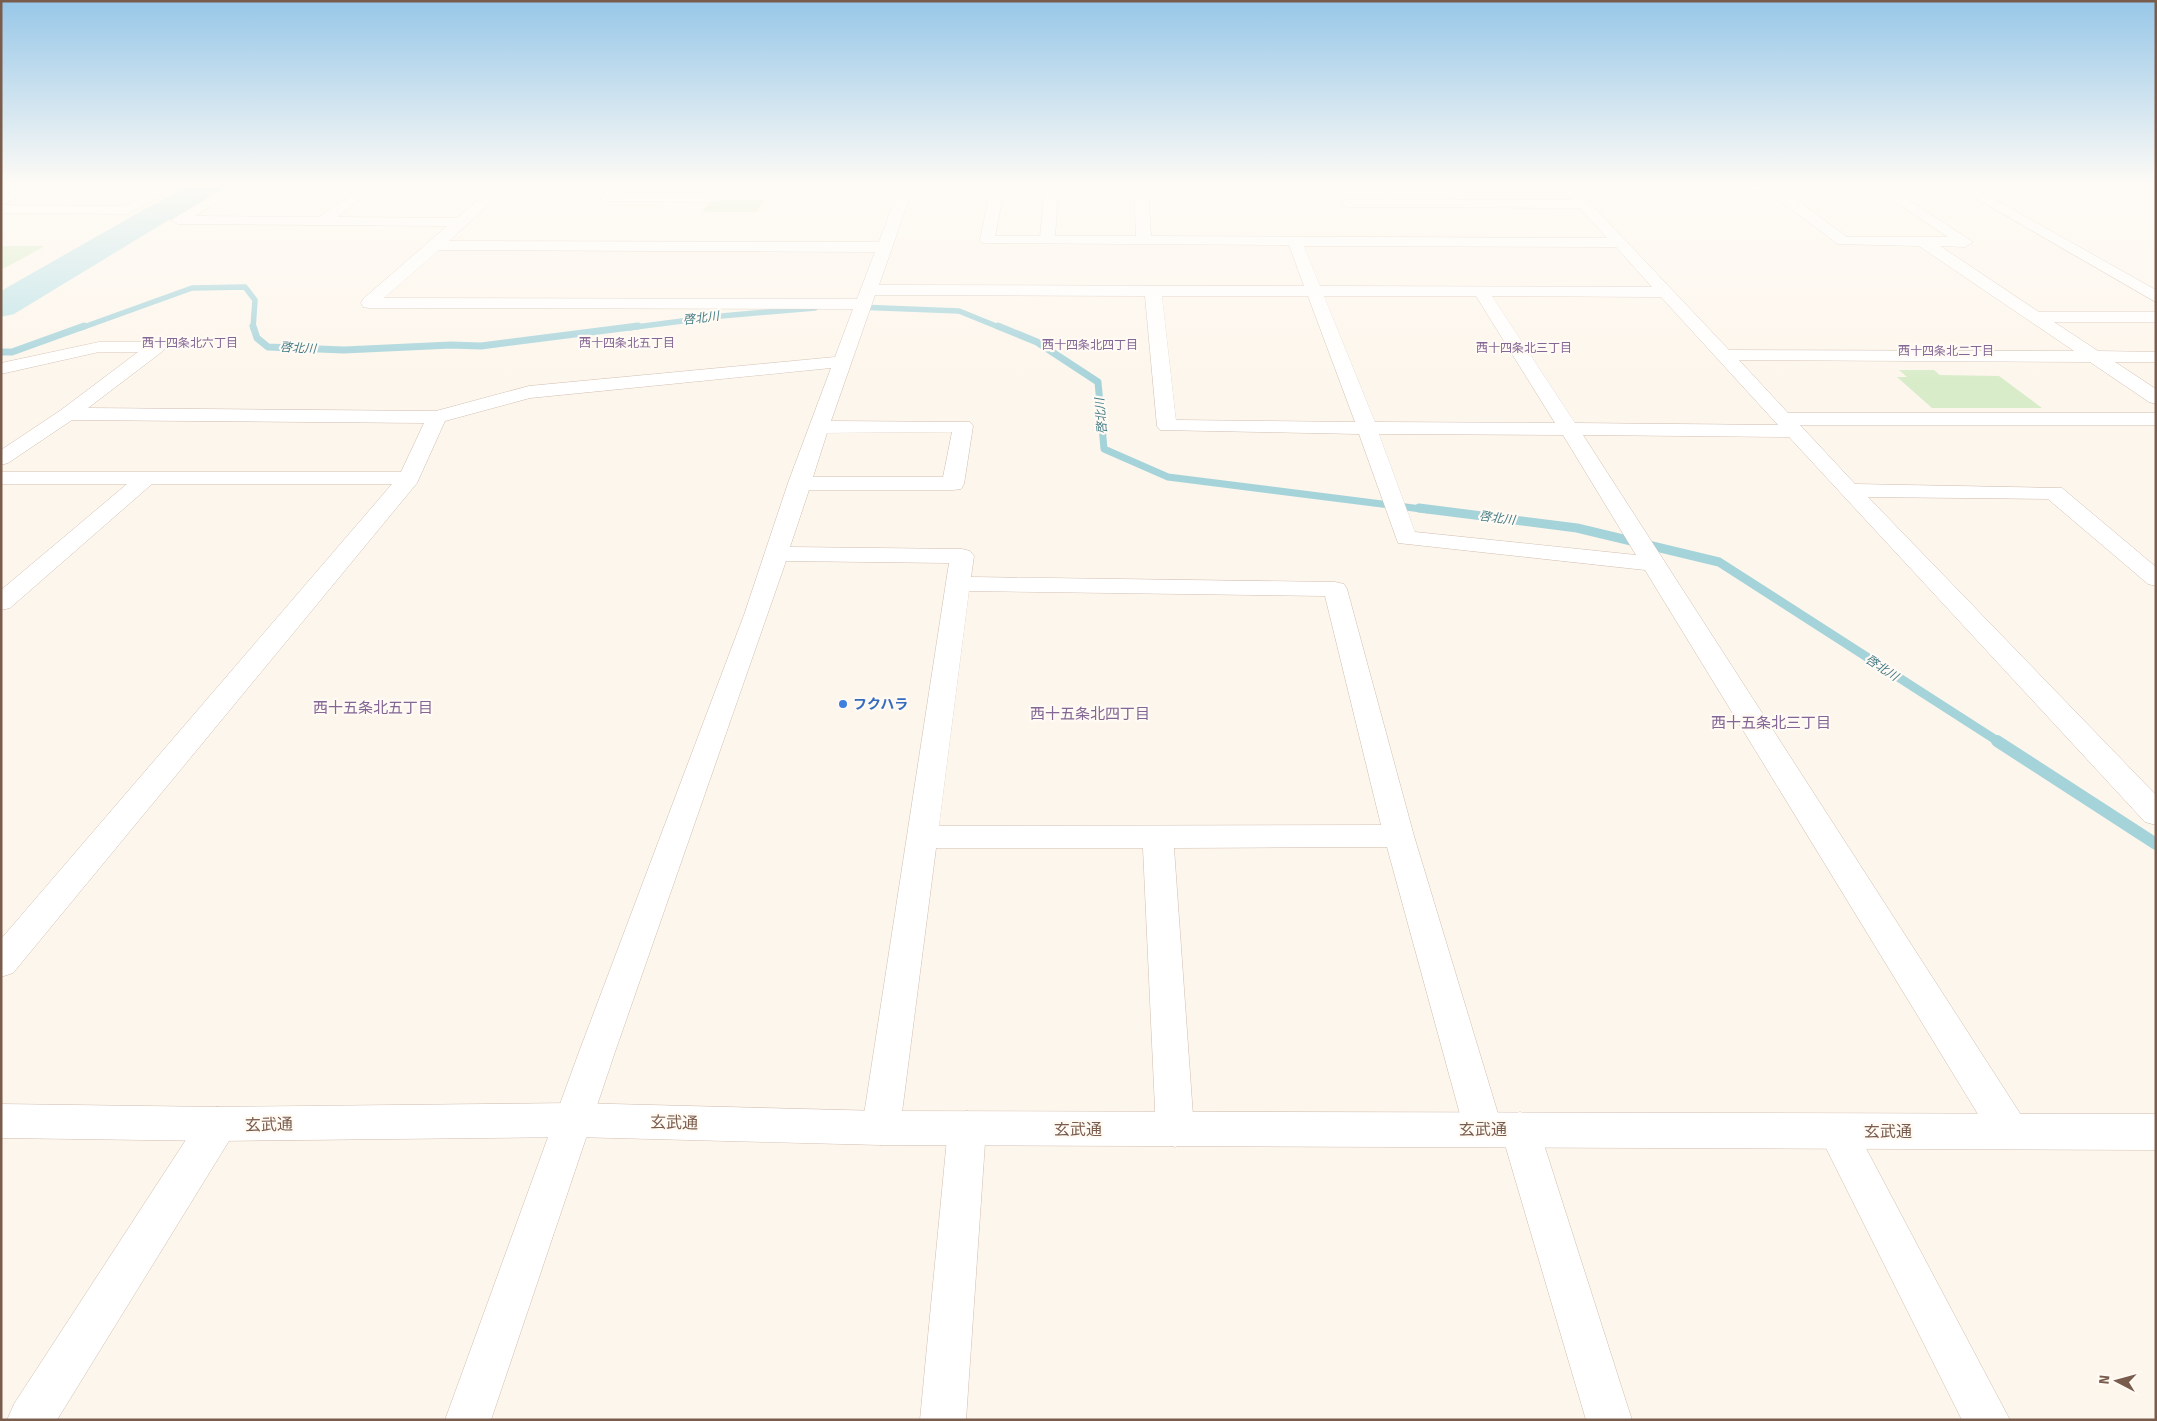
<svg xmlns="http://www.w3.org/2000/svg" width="2157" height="1421" font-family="'Fira Sans','Noto Sans JP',sans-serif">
  <rect width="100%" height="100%" fill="#fdf6ec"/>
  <!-- green -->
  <g fill="#d8ecc9">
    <path d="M721 200H765L756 212H702L709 203Z"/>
    <path d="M1 246H45L1 270Z"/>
    <path d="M1899 370H1934L1940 375 1999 376 2042 408H1932L1897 377H1907Z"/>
  </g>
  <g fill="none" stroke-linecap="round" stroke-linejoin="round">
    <!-- stream-far3 -->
    <g stroke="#a5d3da" stroke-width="5.5">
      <path d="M857 307 959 311 1001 328"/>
      <path d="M81 328 192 288 245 287 255 300 253 328"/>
      <path d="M628 328 721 316 815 308"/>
    </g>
    <!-- stream-far2 -->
    <g stroke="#a5d3da" stroke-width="7">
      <path d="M253 326 257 338 268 347 344 350 451 345 481 346 638 326"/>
      <path d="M998 326 1037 342 1098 382 1104 449 1168 477 1429 510"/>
      <path d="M1 352H12L84 326"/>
    </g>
    <!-- stream-far1 -->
    <path stroke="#a5d3da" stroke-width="9" d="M1419 508 1577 528 1719 562 1999 742"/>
    <!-- stream -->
    <path stroke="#a5d3da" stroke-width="12" d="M1997 741 2156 844"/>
    <!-- river -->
    <path fill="#bfe3e8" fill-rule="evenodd" d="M193 185H229L225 191 167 221 14 314 1 317V291L145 209Z"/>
    <defs>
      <g id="minor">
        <path d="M24 185H41L3 205 125 206 163 185H180L128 214 1 213V196Z"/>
        <path d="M228 185H244L195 216 319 217 364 185H379L337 217 457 218 495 185H510L449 241 879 242 900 185H914L879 285 1304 286 1289 245 982 243 980 240 991 185H1005L995 236H1040L1045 185H1059L1055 236H1136L1134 185H1148L1151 236 1607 238 1580 208 1347 207 1340 203 1347 199 1572 200 1559 185H1573L1729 350 2074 351 1919 246 1838 244 1768 192 1733 189 1726 185H1777L1847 237H1948L1870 185H1886L1973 242 1965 247 1940 246 2039 312H2156V322H2054L2098 351 2156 352V362H2115L2156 389V404L2149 402 2090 362 1739 360 1788 413H2156V425H1800L1855 484 2062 488 2156 567V586L2148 584 2048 499 1868 497 2156 795V825L2145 822 1789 437 1583 435 2023 1118 2028 1130 2023 1142 2009 1147 1995 1142 1645 570 1398 543 1359 434 1160 430 1157 426 1145 296 875 295 831 421 970 422 973 426 964 484 961 489 953 490H809L790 547 962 549 970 551 974 556 971 577 1335 582 1344 584 1347 589 1414 836 1502 1127 1506 1117 1520 1112 1534 1117 1539 1129 1632 1420H1586L1501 1131 1497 1141 1483 1146 1469 1141 1464 1129 1387 847 1174 848 1194 1130 1189 1142 1175 1147 1161 1142 1156 1130 1143 848H936L900 1128 895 1140 881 1145 867 1140 862 1128 949 563 786 561 615 1052 491 1420H445L579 1052 744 615 788 483 831 368 530 398 445 421 417 483 13 973 1 977V939L392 484H152L10 608 1 610V590L127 484H1V472H401L424 423 72 420 8 463 1 465V450L61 410 138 352H99L1 374V363L99 342H157L163 343 166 347 163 351 88 408 436 411 529 386 835 357 853 309 369 308 363 307 361 303 363 299 447 226 178 224 171 220ZM1304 246 1616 247 1652 287 1320 286ZM439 250 875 252 857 299 384 298ZM1162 296H1308L1355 422 1176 420ZM1324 296H1476L1555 423 1375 422ZM1492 296 1661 297 1778 425 1575 423ZM952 432 943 477H813L827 433ZM1379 434 1563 435 1636 555 1415 532ZM969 591 1325 596 1381 825 939 826Z"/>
        <path d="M613 185H627L619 194H703L710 185H724L712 201 707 202 603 201 601 198Z"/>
        <path d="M1953 185H1969L2156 290V302Z"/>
        <path d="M218 1107 232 1112 237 1124 232 1136 57 1420H7L14 1404 204 1112Z"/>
        <path d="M967 1111 981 1116 986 1128 966 1420H920L948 1128 953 1116Z"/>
        <path d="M1837 1114 1851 1120 2010 1420H1962L1818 1132 1823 1120Z"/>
      </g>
      <path id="tertiary" d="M574 1103 881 1111 2156 1114V1150L881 1145 574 1137 218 1141 1 1138V1104L218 1107Z"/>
    </defs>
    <!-- minor casing -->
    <use href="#minor" stroke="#d1beb0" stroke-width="1"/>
    <!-- tertiary casing -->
    <use href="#tertiary" stroke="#d1beb0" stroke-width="1"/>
    <!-- minor -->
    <use href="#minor" fill="#fff" fill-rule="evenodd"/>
    <!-- tertiary -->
    <use href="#tertiary" fill="#fff" fill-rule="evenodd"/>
  </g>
  <!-- sky -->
  <linearGradient id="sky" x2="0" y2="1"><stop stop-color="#97c7e8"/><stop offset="0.48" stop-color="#fefbf6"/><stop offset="1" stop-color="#fefbf6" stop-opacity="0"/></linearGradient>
  <rect width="2157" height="384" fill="url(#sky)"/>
  <!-- markers -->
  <circle fill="#3f7fe0" stroke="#fffaf3" stroke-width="2" cx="843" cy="704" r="5"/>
  <g text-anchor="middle" stroke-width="4.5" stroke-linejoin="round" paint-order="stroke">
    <!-- far-water labels -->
    <g font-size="12" font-style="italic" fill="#437c86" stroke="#fffaf3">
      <text transform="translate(701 318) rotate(-7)" y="4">啓北川</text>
      <text transform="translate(298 348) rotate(3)" y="4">啓北川</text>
      <text transform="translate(1101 416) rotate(-95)" y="4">啓北川</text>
      <text transform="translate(1497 518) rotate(7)" y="4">啓北川</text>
      <text transform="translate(1882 668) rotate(33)" y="4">啓北川</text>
    </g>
    <!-- far-neighbourhood labels -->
    <g font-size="12" fill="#846695" stroke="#fffaf3">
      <text x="190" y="347">西十四条北六丁目</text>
      <text x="627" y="347">西十四条北五丁目</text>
      <text x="1090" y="349">西十四条北四丁目</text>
      <text x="1524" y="352">西十四条北三丁目</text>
      <text x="1946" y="355">西十四条北二丁目</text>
    </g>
    <!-- shop labels -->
    <g font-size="14" font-weight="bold" fill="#366cbe" stroke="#fffaf3" text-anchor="start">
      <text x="853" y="709">フクハラ</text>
    </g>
    <!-- neighbourhood labels -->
    <g font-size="15" fill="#846695" stroke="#fffaf3">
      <text x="373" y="713">西十五条北五丁目</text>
      <text x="1090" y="719">西十五条北四丁目</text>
      <text x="1771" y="728">西十五条北三丁目</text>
    </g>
    <!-- near-street labels -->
    <g font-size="16" fill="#7a5c4d" stroke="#fffaf3">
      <text transform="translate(674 1122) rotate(1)" y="6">玄武通</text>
      <text transform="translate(269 1124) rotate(-1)" y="6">玄武通</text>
      <text x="1078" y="1135">玄武通</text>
      <text x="1483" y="1135">玄武通</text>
      <text x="1888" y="1137">玄武通</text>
    </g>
  </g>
  <!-- border -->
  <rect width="2157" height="1421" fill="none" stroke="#7a5c4d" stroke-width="5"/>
  <!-- north arrow -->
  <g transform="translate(2117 1381) rotate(276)" stroke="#fffaf3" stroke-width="4" paint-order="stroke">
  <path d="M0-4L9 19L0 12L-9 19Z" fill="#7a5c4d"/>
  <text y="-8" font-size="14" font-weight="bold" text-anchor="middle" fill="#7a5c4d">N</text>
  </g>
</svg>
